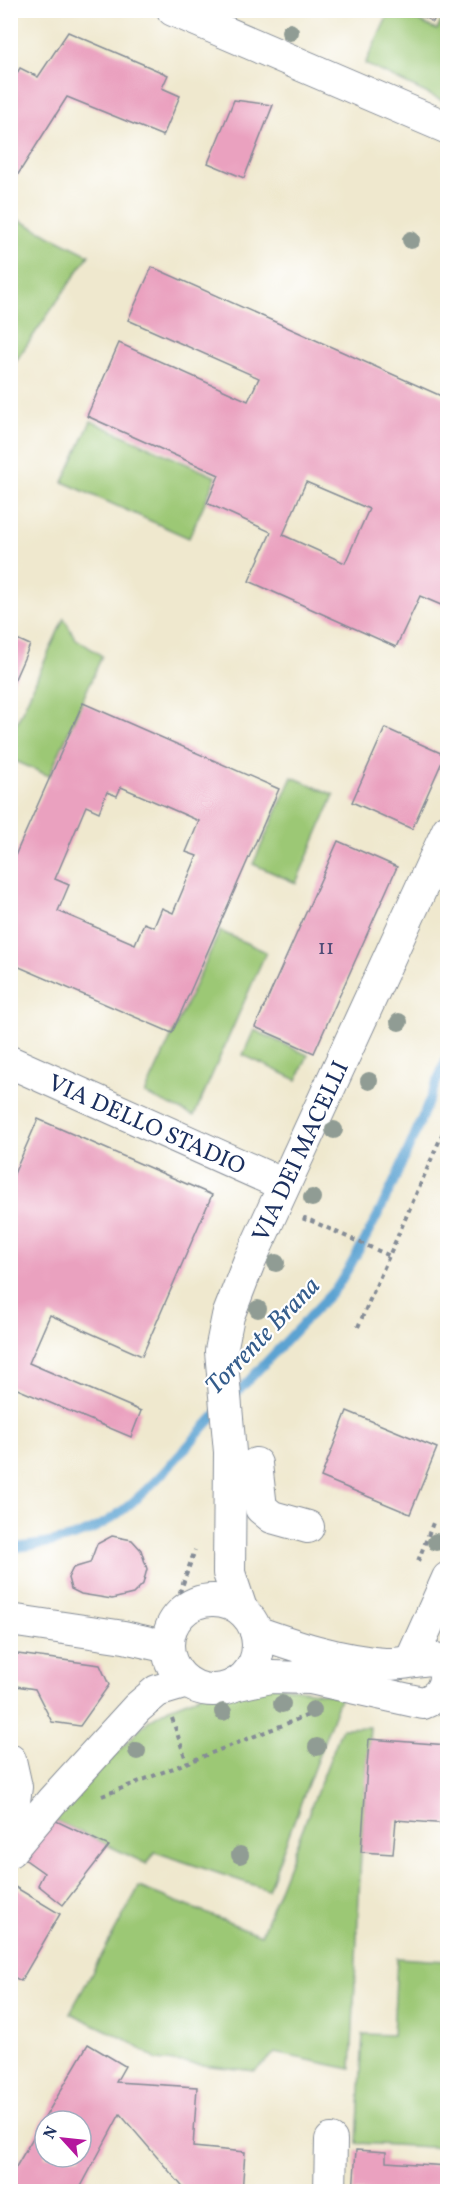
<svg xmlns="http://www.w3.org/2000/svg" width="458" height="2202" font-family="Vollkorn,serif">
  <rect width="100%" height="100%" fill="#fff"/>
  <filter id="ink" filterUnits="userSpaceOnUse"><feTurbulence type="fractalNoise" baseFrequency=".0167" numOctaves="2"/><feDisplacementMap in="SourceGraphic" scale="12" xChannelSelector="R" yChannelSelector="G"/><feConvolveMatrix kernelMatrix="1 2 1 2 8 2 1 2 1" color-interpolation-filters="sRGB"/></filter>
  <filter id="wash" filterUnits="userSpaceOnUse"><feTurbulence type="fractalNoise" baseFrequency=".008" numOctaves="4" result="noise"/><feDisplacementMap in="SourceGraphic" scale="24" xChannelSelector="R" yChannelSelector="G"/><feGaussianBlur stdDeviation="1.35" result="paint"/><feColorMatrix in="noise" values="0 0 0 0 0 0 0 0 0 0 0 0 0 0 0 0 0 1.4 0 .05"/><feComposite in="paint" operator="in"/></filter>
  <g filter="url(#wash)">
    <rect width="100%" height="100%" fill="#efe8ce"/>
    <!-- green -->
    <g fill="#9cc875" stroke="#5c7c6a" stroke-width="1.5">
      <path d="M390 11H397L437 30 444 15 447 17V103L365 64Z"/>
      <path d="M11 216 89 255 11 368Z"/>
      <path d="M91 421 216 477 189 538 63 482Z"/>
      <path d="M64 618 75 638 102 656 49 776 11 759V736Z"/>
      <path d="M292 777 334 795 296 883 253 864Z"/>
      <path d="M220 931 266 952 194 1116 145 1094Z"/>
      <path d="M254 1030 308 1055 297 1080 243 1055Z"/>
      <path d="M231 1678 341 1696 268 1890 155 1852 147 1864 52 1819 148 1721 169 1708 190 1700Z"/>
      <path d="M370 1727 361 1852 351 2069 275 2053 255 2071 157 2060 127 2040 70 2013 139 1887 261 1935 342 1728Z"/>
      <path d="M397 1958 447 1961V2148L357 2143 363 2034 393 2035Z"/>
    </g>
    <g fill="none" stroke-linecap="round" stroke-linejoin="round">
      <!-- stream -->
      <g stroke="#5ca3d2" stroke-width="9">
        <path d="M233 1397 337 1287C384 1214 415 1134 448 1055"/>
        <path d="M10 1548C40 1545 68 1541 95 1528 138 1508 186 1446 219 1411"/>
      </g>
    </g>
    <g id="blocks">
      <!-- building -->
      <g fill="#eaa1bf" fill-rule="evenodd">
        <path d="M410 10H439L433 22Z"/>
        <path d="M68 32 168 75 162 88 180 96 163 136 67 97 10 187V84L20 68 38 77Z"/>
        <path d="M234 100 273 105 244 178 208 163Z"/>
        <path d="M152 267 448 399V608L420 596 396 647 249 581 271 532 207 503 219 475 87 416 119 343 248 401 259 378 128 320ZM306 482 369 509 345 563 283 535Z"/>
        <path d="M10 636 30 645 10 690Z"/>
        <path d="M83 703 279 789 172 1033 10 963V867ZM121 787 199 821 186 852 197 856 173 913 162 908 154 927 144 923 135 944 58 911 69 885 55 879 86 806 99 812 107 792 117 796Z"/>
        <path d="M385 728 445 755 412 829 352 802Z"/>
        <path d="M338 841 397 867 314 1053 255 1027Z"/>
        <path d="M38 1119 212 1195 142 1356 50 1315 29 1363 141 1411 131 1437 10 1386V1183Z"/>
        <path d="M347 1411 437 1448 410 1514 321 1477Z"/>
        <path d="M112 1536 132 1540 141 1550 147 1569 143 1584 133 1594 112 1599 81 1594 71 1589 68 1578 73 1568 90 1563 97 1544Z"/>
        <path d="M10 1653 100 1665 109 1685 80 1726 52 1722 35 1689 10 1685Z"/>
        <path d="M369 1739 448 1745V1824L396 1820 393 1854 361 1852Z"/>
        <path d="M52 1819 109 1846 63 1905 38 1885 44 1873 23 1858Z"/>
        <path d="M15 1887 60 1914 21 1981 10 1975V1894Z"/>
        <path d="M88 2044 125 2066 116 2082 197 2087 193 2147 245 2152 242 2192H187L120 2114 78 2192H10V2177ZM45 2121H81V2157H45Z"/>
        <path d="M356 2150 386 2152V2162L448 2166V2192H353Z"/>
      </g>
    </g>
  </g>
  <g filter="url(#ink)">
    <use href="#blocks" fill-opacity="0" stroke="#858c96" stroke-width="1.5"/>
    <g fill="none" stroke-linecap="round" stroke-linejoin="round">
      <defs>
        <g id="minor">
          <path d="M173 10 448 128"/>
          <path d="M10 1062 284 1185"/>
          <path d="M256 1464 261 1508 272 1517 308 1527"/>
          <circle cx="213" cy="1645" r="45"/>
          <path d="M241 1609 229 1573 230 1452 221 1351 228 1316 249 1262 448 830"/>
          <path d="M10 1620 124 1637 168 1647"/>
          <path d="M411 1661 448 1578"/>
          <path d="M234 1685 271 1677 310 1678 423 1703C441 1697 449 1683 443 1665L436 1659C419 1659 402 1665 385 1664 340 1661 299 1647 256 1632"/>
          <path d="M10 1760 16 1787 10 1829"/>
          <path d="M10 1851 52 1801 137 1708 157 1691 187 1682"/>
          <path d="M330 2192 331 2140"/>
        </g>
      </defs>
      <!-- minor casing -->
      <use href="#minor" stroke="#858c96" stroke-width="34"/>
      <!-- path -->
      <g stroke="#858c96" stroke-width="4" stroke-dasharray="4.5 4.5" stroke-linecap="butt">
        <path d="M132 10 142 15"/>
        <path d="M10 17 14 10"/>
        <path d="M304 1221 305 1218 390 1256"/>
        <path d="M358 1327 448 1121"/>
        <path d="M418 1561 433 1523"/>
        <path d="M163 1614 179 1595 195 1550"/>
        <path d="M172 1718 187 1763"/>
        <path d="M102 1796 316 1712"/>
      </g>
      <!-- minor -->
      <use href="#minor" stroke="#fff" stroke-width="32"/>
    </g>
    <!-- trees -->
    <g fill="#909c94">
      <circle cx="290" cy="32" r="9"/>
      <circle cx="411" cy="240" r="9"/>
      <circle cx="399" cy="1022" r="9"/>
      <circle cx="369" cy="1081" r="9"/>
      <circle cx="334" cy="1130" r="9"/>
      <circle cx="312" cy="1198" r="9"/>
      <circle cx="276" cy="1263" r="9"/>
      <circle cx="258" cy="1309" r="9"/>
      <circle cx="436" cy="1542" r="9"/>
      <circle cx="282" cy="1704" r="9"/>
      <circle cx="313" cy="1710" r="9"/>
      <circle cx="223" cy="1712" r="9"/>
      <circle cx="317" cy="1747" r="9"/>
      <circle cx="137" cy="1751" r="9"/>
      <circle cx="240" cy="1855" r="9"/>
    </g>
  </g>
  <g text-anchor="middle" stroke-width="4.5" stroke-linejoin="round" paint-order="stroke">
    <!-- number labels -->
    <g font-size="21" fill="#4f4c76">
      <text x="326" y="954">11</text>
    </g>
    <!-- street labels -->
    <g font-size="24" fill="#1b2f5e" stroke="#fff">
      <text transform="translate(147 1124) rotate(24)" y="8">VIA DELLO STADIO</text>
      <text transform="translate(300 1151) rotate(-65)" y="8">VIA DEI MACELLI</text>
    </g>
    <!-- water labels -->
    <g font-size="26" font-style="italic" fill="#355d8c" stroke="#fff">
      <text transform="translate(262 1335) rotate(-46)" y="9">Torrente Brana</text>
    </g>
  </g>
  <!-- margin -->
  <rect width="458" height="2202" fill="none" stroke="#fff" stroke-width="36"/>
  <!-- north arrow -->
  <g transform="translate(63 2139) rotate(297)"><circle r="28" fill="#ffffff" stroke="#a4acbf" stroke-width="1.5"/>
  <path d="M0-4.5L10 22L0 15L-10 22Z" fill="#b5179e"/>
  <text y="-9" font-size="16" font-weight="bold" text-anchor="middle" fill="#1b2f5e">N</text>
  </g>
</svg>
